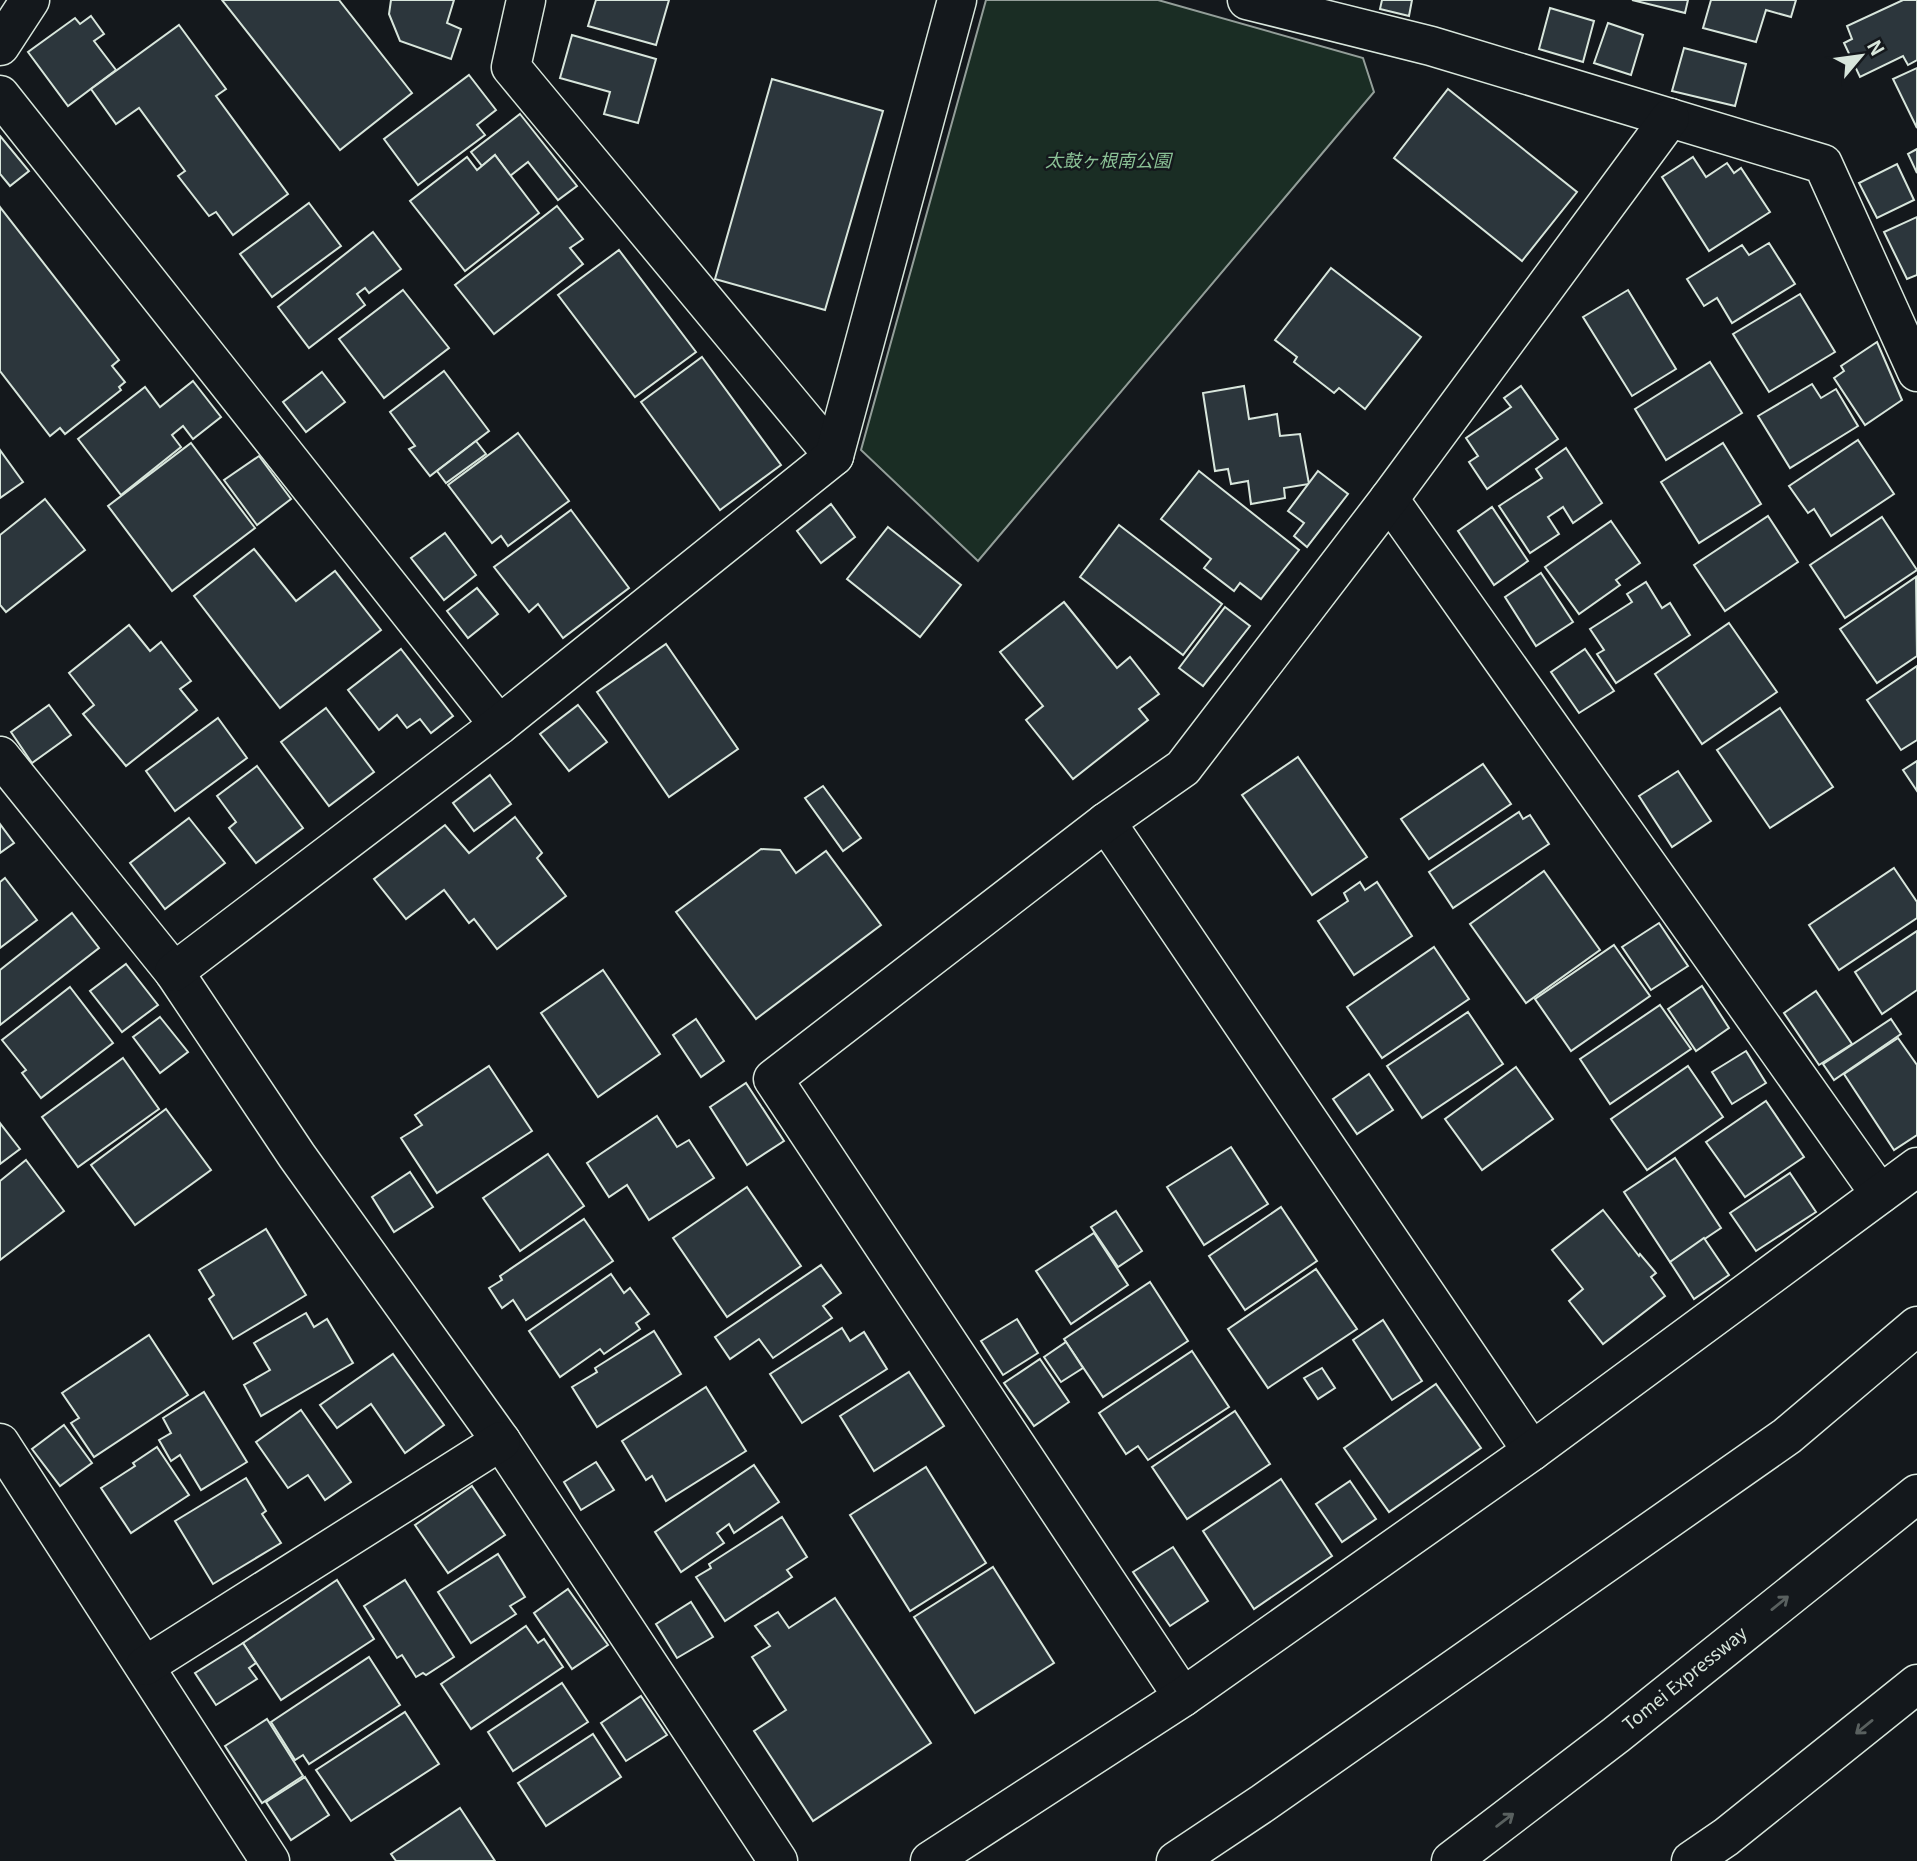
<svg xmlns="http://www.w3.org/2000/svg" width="1917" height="1861" font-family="Georgia,'Noto Sans JP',serif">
  <rect width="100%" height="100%" fill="#14181c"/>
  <!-- green -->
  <path fill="#1a2d24" stroke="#939e99" stroke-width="2" d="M986 0H1158L1363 58 1374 92 978 561 861 450Z"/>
  <!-- building -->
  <g fill="#2c363c" stroke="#d8e6dc" stroke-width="2">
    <path d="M222 0H339L412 93 340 150Z"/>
    <path d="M391 0H454L447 23 461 29 451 59 400 41 389 14Z"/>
    <path d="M596 0H669L656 45 588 26Z"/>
    <path d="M1382 0H1412L1409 16 1380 9Z"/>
    <path d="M1632 0H1688L1685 13Z"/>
    <path d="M1711 0H1796L1791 17 1766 10 1756 42 1703 28Z"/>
    <path d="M1903 0H1917V60L1908 65 1903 56 1860 77 1844 43 1852 39 1847 26Z"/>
    <path d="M1550 8 1594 21 1583 62 1539 49Z"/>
    <path d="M91 16 104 34 94 41 116 70 68 106 28 52 75 18 80 24Z"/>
    <path d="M1608 23 1643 35 1631 75 1594 63Z"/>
    <path d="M179 25 226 89 216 96 288 194 233 235 216 212 209 216 178 176 185 171 139 108 116 124 91 89Z"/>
    <path d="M572 35 656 59 638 123 604 114 610 92 560 78Z"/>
    <path d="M1684 48 1746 64 1735 106 1672 91Z"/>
    <path d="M1917 68V128L1893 79Z"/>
    <path d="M469 75 496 110 477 125 485 135 418 185 384 139Z"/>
    <path d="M772 79 883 111 825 310 715 279Z"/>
    <path d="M1448 89 1577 192 1522 261 1394 158Z"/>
    <path d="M520 114 577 186 558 200 528 162 510 176 495 155 482 166 471 152Z"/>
    <path d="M0 136 29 171 10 186 0 174Z"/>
    <path d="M1917 149V173L1908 154Z"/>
    <path d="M495 155 539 213 465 271 410 201 467 157 477 170Z"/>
    <path d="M1693 157 1706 177 1727 163 1734 173 1741 168 1770 212 1709 251 1662 177Z"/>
    <path d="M1897 164 1914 200 1877 218 1859 183Z"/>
    <path d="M309 203 341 246 272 297 240 254Z"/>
    <path d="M557 206 583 239 570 248 583 264 494 334 455 285Z"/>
    <path d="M0 207 119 360 112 366 125 382 119 387 121 390 65 434 60 428 50 436 0 371Z"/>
    <path d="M1917 217V275L1907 279 1884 232Z"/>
    <path d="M373 232 401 269 369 293 365 288 357 294 365 305 309 348 278 307Z"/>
    <path d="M1769 243 1795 284 1732 323 1717 298 1704 306 1687 279 1742 245 1749 255Z"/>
    <path d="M619 250 696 352 635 397 558 295Z"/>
    <path d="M1331 268 1421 337 1365 409 1339 388 1334 393 1294 362 1297 357 1275 340Z"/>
    <path d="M403 290 449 348 384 398 339 339Z"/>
    <path d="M1628 290 1676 369 1632 396 1583 317Z"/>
    <path d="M1800 294 1835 352 1769 392 1733 334Z"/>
    <path d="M1877 342 1902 400 1865 425 1834 378 1844 371 1841 366Z"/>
    <path d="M702 357 781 465 720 510 641 402Z"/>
    <path d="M1710 362 1742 413 1666 460 1635 409Z"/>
    <path d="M444 371 489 431 430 476 409 449 415 446 390 412Z"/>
    <path d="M322 372 345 402 306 432 283 402Z"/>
    <path d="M193 381 221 417 193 439 183 426 172 435 181 447 121 495 78 439 145 387 160 407Z"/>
    <path d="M1812 384 1821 398 1836 389 1858 426 1790 468 1758 416Z"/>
    <path d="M1244 386 1249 419 1277 414 1280 436 1300 434 1309 484 1284 488 1285 498 1251 504 1248 481 1231 484 1228 469 1215 471 1203 393Z"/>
    <path d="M1521 386 1558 439 1487 489 1469 462 1478 456 1466 438 1511 407 1504 398Z"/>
    <path d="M518 433 569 501 508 546 501 536 492 543 448 485Z"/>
    <path d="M1858 440 1894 494 1831 536 1814 509 1808 513 1789 486Z"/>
    <path d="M476 441 486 454 446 483 437 471Z"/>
    <path d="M191 443 255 528 172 591 108 506Z"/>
    <path d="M1723 443 1761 504 1699 543 1661 482Z"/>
    <path d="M1566 448 1602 503 1573 523 1563 507 1548 517 1559 534 1530 553 1499 506 1542 478 1536 469Z"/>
    <path d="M0 450 23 482 0 498Z"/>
    <path d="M259 456 291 499 257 525 224 480Z"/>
    <path d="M1199 471 1299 550 1261 599 1240 583 1234 591 1204 568 1211 559 1161 519Z"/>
    <path d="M1318 471 1348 494 1307 547 1294 536 1304 523 1288 511Z"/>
    <path d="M45 499 85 550 6 612 0 605V535Z"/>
    <path d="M831 504 855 537 821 563 797 531Z"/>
    <path d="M1492 507 1528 561 1494 585 1458 531Z"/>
    <path d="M571 510 629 588 563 638 538 604 529 612 494 567Z"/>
    <path d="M1768 516 1798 562 1725 611 1694 565Z"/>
    <path d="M1882 517 1917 570 1845 618 1810 565Z"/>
    <path d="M1611 521 1640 563 1616 580 1620 585 1579 614 1545 567Z"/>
    <path d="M1119 525 1222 604 1183 655 1080 577Z"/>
    <path d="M888 527 961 585 920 637 847 579Z"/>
    <path d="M445 533 476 575 444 600 411 558Z"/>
    <path d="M254 549 296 601 335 571 381 630 280 708 194 596Z"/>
    <path d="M1541 573 1573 622 1536 646 1505 597Z"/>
    <path d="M1916 577 1917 656 1877 683 1840 629Z"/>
    <path d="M1646 582 1662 608 1670 603 1690 635 1616 683 1597 654 1604 650 1590 629 1632 602 1627 594Z"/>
    <path d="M477 588 498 614 468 638 447 611Z"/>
    <path d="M1064 602 1117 668 1130 657 1159 694 1139 709 1148 720 1073 779 1026 720 1043 706 1000 652Z"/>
    <path d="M1225 607 1250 626 1203 686 1179 668Z"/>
    <path d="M1729 623 1777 692 1702 744 1655 674Z"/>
    <path d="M129 625 150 651 161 642 191 681 180 689 197 710 126 766 83 714 94 705 69 673Z"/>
    <path d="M666 644 738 749 669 797 597 692Z"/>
    <path d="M401 649 453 716 431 733 420 719 407 728 397 715 379 730 348 690Z"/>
    <path d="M1585 649 1614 691 1579 713 1551 672Z"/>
    <path d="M1917 666V740L1901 750 1867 700Z"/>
    <path d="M49 705 71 735 32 763 11 732Z"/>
    <path d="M578 705 607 742 569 771 540 734Z"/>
    <path d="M326 708 374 772 329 806 281 742Z"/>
    <path d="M1780 708 1833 787 1770 828 1717 750Z"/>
    <path d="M218 718 247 758 175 811 146 771Z"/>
    <path d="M1298 757 1367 857 1312 895 1242 795Z"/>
    <path d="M1917 761V791L1903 770Z"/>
    <path d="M1483 764 1511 804 1429 859 1401 819Z"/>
    <path d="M257 766 303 828 256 863 229 828 236 822 217 796Z"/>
    <path d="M1678 771 1711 821 1672 847 1639 796Z"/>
    <path d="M490 775 511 804 474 831 453 803Z"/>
    <path d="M823 786 861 838 843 851 805 798Z"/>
    <path d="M1519 812 1523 819 1530 815 1549 844 1453 908 1429 872Z"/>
    <path d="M515 817 542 853 537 858 566 896 497 949 474 919 469 923 444 890 406 919 374 879 445 825 469 853Z"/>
    <path d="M189 818 225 863 165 909 130 863Z"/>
    <path d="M0 824 14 843 0 853Z"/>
    <path d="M761 849 780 850 796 873 826 851 881 925 756 1019 676 912Z"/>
    <path d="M1894 868 1917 902V918L1839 970 1809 925Z"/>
    <path d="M1544 871 1600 950 1526 1003 1470 924Z"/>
    <path d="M5 878 37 920 0 948V882Z"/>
    <path d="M1360 882 1365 890 1377 882 1412 936 1354 975 1318 921 1348 901 1344 893Z"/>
    <path d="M72 913 99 948 0 1025V970Z"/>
    <path d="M1659 923 1688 966 1651 990 1622 947Z"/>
    <path d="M1917 931V990L1882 1014 1855 972Z"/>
    <path d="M1614 945 1650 996 1571 1051 1535 999Z"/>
    <path d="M1434 947 1469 999 1382 1058 1347 1007Z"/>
    <path d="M126 964 158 1005 122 1032 90 991Z"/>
    <path d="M603 970 660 1054 598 1097 541 1013Z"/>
    <path d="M1702 986 1729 1028 1696 1051 1668 1009Z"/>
    <path d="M70 987 113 1043 41 1098 22 1073 26 1070 2 1040Z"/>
    <path d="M1816 991 1852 1044 1819 1065 1784 1013Z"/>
    <path d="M1660 1005 1691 1049 1610 1104 1580 1059Z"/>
    <path d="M1468 1012 1503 1064 1422 1118 1387 1066Z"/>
    <path d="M160 1017 188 1052 160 1073 133 1037Z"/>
    <path d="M696 1019 724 1061 701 1077 673 1035Z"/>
    <path d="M1891 1019 1901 1034 1834 1080 1823 1064Z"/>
    <path d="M1898 1038 1917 1065V1135L1894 1150 1844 1074Z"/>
    <path d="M1746 1051 1766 1083 1732 1104 1712 1072Z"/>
    <path d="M123 1058 159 1109 78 1167 42 1117Z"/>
    <path d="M489 1066 532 1131 437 1193 401 1138 422 1125 415 1115Z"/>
    <path d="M1688 1066 1723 1117 1647 1170 1611 1119Z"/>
    <path d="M1516 1067 1553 1119 1482 1170 1445 1119Z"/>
    <path d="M1369 1074 1393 1110 1357 1134 1333 1099Z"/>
    <path d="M746 1083 784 1141 747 1165 710 1107Z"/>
    <path d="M1766 1101 1804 1157 1745 1197 1706 1142Z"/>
    <path d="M166 1109 211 1170 135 1225 91 1165Z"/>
    <path d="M657 1116 677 1147 689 1140 714 1178 649 1220 627 1185 609 1197 587 1163Z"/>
    <path d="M0 1123 20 1149 0 1164Z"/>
    <path d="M1231 1147 1268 1204 1204 1245 1167 1187Z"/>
    <path d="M548 1154 584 1206 520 1251 483 1198Z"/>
    <path d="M1675 1158 1721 1228 1670 1262 1624 1192Z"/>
    <path d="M26 1160 64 1211 0 1260V1181Z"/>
    <path d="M410 1172 433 1207 394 1232 372 1197Z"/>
    <path d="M1790 1173 1816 1212 1756 1251 1730 1213Z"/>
    <path d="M747 1187 801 1266 727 1317 673 1238Z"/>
    <path d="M1281 1207 1317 1261 1245 1310 1209 1256Z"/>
    <path d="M1603 1210 1639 1256 1640 1254 1656 1273 1651 1277 1665 1296 1603 1344 1569 1301 1583 1289 1552 1250Z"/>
    <path d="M1116 1211 1142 1251 1118 1267 1091 1227Z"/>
    <path d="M584 1219 613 1261 526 1320 513 1300 502 1308 489 1288 502 1280 500 1276Z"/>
    <path d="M266 1229 306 1295 233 1339 209 1299 214 1295 199 1270Z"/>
    <path d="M1094 1233 1128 1285 1071 1324 1036 1271Z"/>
    <path d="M1704 1238 1729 1275 1694 1299 1670 1262Z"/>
    <path d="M821 1265 841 1293 823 1306 832 1318 773 1358 759 1339 730 1359 715 1337Z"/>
    <path d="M1316 1269 1357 1329 1268 1388 1228 1329Z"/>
    <path d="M611 1274 624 1293 630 1288 649 1314 636 1323 640 1329 604 1354 600 1349 560 1377 529 1331Z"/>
    <path d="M1150 1282 1188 1341 1103 1397 1064 1339Z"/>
    <path d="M306 1313 314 1327 327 1319 353 1363 261 1416 244 1385 270 1370 254 1343Z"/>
    <path d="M1017 1319 1038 1353 1003 1375 981 1341Z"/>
    <path d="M1383 1320 1422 1381 1392 1400 1353 1340Z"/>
    <path d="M842 1328 850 1341 864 1332 887 1369 802 1423 770 1374Z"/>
    <path d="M654 1331 681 1374 597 1427 572 1387 597 1372 595 1368Z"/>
    <path d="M149 1335 188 1395 94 1457 71 1423 79 1418 62 1393Z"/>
    <path d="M1066 1342 1083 1368 1061 1382 1044 1357Z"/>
    <path d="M1192 1351 1229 1407 1148 1460 1138 1446 1126 1454 1099 1413Z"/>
    <path d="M393 1354 444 1425 405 1453 371 1404 337 1428 320 1405Z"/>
    <path d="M1040 1359 1069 1402 1034 1426 1004 1383Z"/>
    <path d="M1322 1368 1335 1388 1318 1399 1304 1378Z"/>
    <path d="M909 1372 944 1426 874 1471 840 1416Z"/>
    <path d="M1436 1384 1481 1448 1389 1512 1344 1448Z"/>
    <path d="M706 1387 746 1451 666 1501 652 1476 646 1480 622 1441Z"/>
    <path d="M204 1392 247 1462 201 1490 180 1455 171 1461 159 1440 171 1433 163 1418Z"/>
    <path d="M301 1410 351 1482 325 1500 308 1475 288 1488 256 1442Z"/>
    <path d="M1235 1411 1270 1464 1187 1519 1152 1467Z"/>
    <path d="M64 1425 92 1463 60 1486 32 1449Z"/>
    <path d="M157 1447 189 1495 131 1533 101 1488 135 1466 133 1463Z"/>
    <path d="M596 1462 614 1490 581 1510 564 1482Z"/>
    <path d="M754 1465 779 1502 734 1533 729 1524 717 1533 724 1543 681 1572 655 1532Z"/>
    <path d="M926 1467 986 1563 910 1611 850 1515Z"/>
    <path d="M246 1478 266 1511 262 1514 281 1543 213 1584 175 1521Z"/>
    <path d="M1281 1479 1332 1556 1254 1609 1203 1531Z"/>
    <path d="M1350 1481 1376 1519 1342 1542 1316 1504Z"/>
    <path d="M472 1486 505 1535 448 1573 415 1525Z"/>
    <path d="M782 1517 807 1557 787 1570 792 1577 725 1621 696 1577 711 1568 709 1564Z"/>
    <path d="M1173 1547 1208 1601 1170 1626 1133 1572Z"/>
    <path d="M498 1554 525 1597 510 1606 516 1614 471 1643 438 1592Z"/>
    <path d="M993 1567 1054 1663 975 1713 914 1617Z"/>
    <path d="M337 1580 374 1639 281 1700 243 1643Z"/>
    <path d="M405 1580 454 1657 426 1675 423 1673 416 1677 402 1655 397 1658 364 1606Z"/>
    <path d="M568 1589 608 1645 572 1669 534 1613Z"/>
    <path d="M835 1598 931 1743 813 1821 754 1731 786 1710 752 1657 770 1646 755 1626 778 1612 789 1628Z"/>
    <path d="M691 1602 713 1637 677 1658 656 1624Z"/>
    <path d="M526 1626 538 1643 544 1639 563 1667 471 1729 441 1684Z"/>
    <path d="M243 1643 256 1663 249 1668 257 1679 216 1705 195 1673Z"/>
    <path d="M369 1657 400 1705 309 1764 303 1755 295 1760 271 1722Z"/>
    <path d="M562 1683 588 1722 513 1771 488 1732Z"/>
    <path d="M641 1696 667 1735 626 1761 601 1723Z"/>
    <path d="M405 1712 439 1764 351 1821 316 1770Z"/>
    <path d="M267 1719 303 1776 262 1803 225 1746Z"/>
    <path d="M593 1734 621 1777 546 1826 518 1783Z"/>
    <path d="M305 1777 329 1815 291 1840 266 1802Z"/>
    <path d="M460 1808 495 1861H396L391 1854Z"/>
  </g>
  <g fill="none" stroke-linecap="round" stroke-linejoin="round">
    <defs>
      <g id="minor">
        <path d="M526 0 511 67 834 456"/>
        <path d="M1247 0 1431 46 1823 164 1917 372"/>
        <path d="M0 46 30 0"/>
        <path d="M0 95 499 725"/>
        <path d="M1389 499 1880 1194"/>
        <path d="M0 756 174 972 297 1156 501 1441 778 1861"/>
        <path d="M1106 822 1532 1451"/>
        <path d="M174 972 499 725 834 456 957 0"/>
        <path d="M0 1443 270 1861"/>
        <path d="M145 1666 501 1441"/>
        <path d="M1183 1697 773 1079 1106 822 1183 768 1389 499 1670 118"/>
        <path d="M930 1861 1183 1697 1532 1451 1917 1167"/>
        <path d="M1176 1861 1263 1803 1787 1436 1917 1326"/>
      </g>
      <g id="motorway">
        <path d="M1451 1861 1616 1735 1917 1494"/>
        <path d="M1691 1861 1726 1837 1917 1684"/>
      </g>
    </defs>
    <!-- minor casing -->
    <use href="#minor" stroke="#d8e6dc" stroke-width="41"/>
    <!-- motorway casing -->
    <use href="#motorway" stroke="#d8e6dc" stroke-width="41"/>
    <!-- minor -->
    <use href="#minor" stroke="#14181c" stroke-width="38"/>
    <!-- motorway -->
    <use href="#motorway" stroke="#14181c" stroke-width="38"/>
  </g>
  <!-- one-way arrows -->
  <defs><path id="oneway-shaft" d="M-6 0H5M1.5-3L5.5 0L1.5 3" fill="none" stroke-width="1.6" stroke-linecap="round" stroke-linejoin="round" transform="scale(1.75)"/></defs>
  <g stroke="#59605f">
    <use href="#oneway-shaft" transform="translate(1780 1603) rotate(-39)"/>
    <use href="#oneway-shaft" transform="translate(1864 1727) rotate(141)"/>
    <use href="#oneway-shaft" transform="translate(1505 1820) rotate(-37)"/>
  </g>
  <g text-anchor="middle" stroke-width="5" stroke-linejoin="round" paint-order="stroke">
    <!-- park labels -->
    <g font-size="18" font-style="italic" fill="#8ac095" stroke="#14181c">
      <text x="1108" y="167">太鼓ヶ根南公園</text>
    </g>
    <!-- street labels -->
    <g font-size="18" fill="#d8e6dc" stroke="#14181c">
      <text transform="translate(1685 1679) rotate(-39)" y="6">Tomei Expressway</text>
    </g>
  </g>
  <!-- north arrow -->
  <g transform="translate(1861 56) rotate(61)" stroke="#14181c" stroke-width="5" paint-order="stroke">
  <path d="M0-5L12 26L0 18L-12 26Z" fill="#d8e6dc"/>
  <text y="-10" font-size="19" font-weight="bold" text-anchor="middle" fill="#d8e6dc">N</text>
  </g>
</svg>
